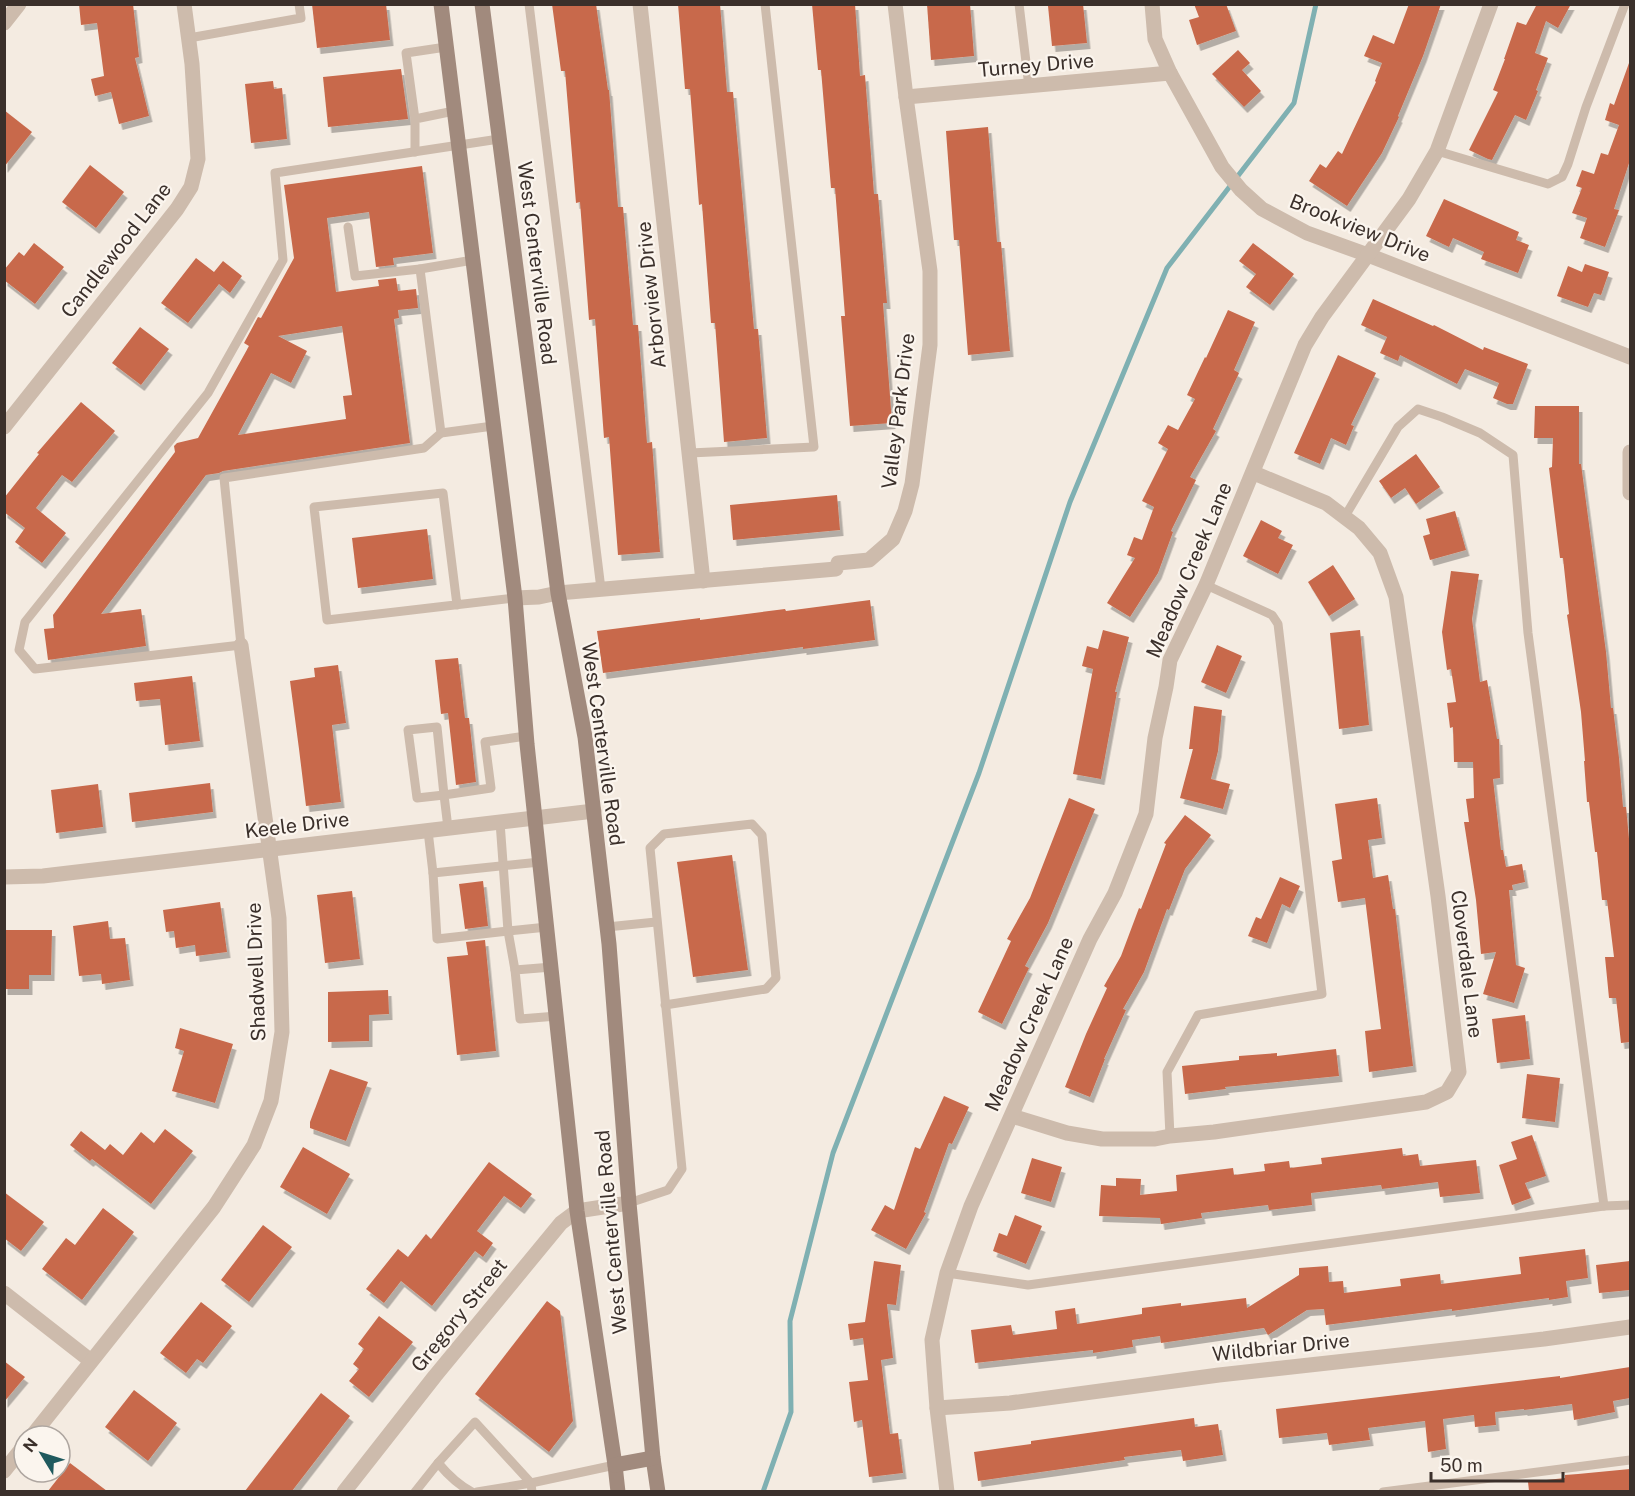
<svg xmlns="http://www.w3.org/2000/svg" width="1635" height="1496" font-family="'Public Sans',sans-serif">
  <defs>
    <filter id="shadow"><feDropShadow dx="3.5" dy="6" stdDeviation="0" flood-color="#0004"/></filter>
  </defs>
  <rect width="100%" height="100%" fill="#f4ebe1"/>
  <g fill="none" stroke-linecap="round" stroke-linejoin="round">
    <!-- stream -->
    <path stroke="#7fb0b2" stroke-width="5" d="M763 1492 791 1412 790 1321 833 1153 979 773 1070 502 1167 268 1294 103 1316 4"/>
  </g>
  <!-- building -->
  <g fill="#c8694b" fill-rule="evenodd" filter="url(#shadow)">
    <path d="M79 4H133L139 57 135 58 149 116 119 124 111 92 95 96 91 79 104 76 97 23 81 25Z"/>
    <path d="M312 4H386L390 40 317 48Z"/>
    <path d="M552 4H596L608 90H609L618 207H623L633 325H638L647 443 652 442 660 552 618 555 609 437 604 438 595 319 589 320 580 202 576 203 565 71H561Z"/>
    <path d="M678 4H720L727 92H733L754 329H758L767 438 724 442 715 323H711L702 204 699 205 690 89H685Z"/>
    <path d="M812 4H855L860 76 865 75 874 194H878L887 303H883L892 423 850 426 841 316H845L835 188H831L821 70H818Z"/>
    <path d="M927 4H970L974 56 931 60Z"/>
    <path d="M1059 4H1083L1087 43 1052 46 1048 6Z"/>
    <path d="M1194 4H1226L1236 31 1197 45 1189 20 1199 17Z"/>
    <path d="M1409 4H1441L1423 56 1398 116 1399 117 1382 153 1347 206 1309 181 1320 164 1326 168 1338 151 1342 154 1376 82 1375 81 1382 63 1364 56 1373 35 1394 44Z"/>
    <path d="M1537 4H1571L1558 28 1546 21 1535 53 1548 58 1536 90 1538 91 1526 120 1515 115 1492 160 1488 159 1469 150 1498 92 1493 90 1505 59H1504L1517 22 1526 25Z"/>
    <path d="M1238 50 1250 63 1242 70 1261 91 1244 107 1212 74Z"/>
    <path d="M1629 63 1630 64V160L1614 209 1619 210 1605 247 1580 238 1587 218 1572 213 1582 188 1576 186 1582 170 1594 174 1601 153 1608 155 1619 125 1605 120 1610 103 1614 105Z"/>
    <path d="M401 69 408 119 328 127 323 77Z"/>
    <path d="M273 81 274 89 282 88 287 139 251 143 245 84Z"/>
    <path d="M4 110 32 132 4 167Z"/>
    <path d="M988 127 997 242H1001L1010 351 968 355 959 240H954L946 131Z"/>
    <path d="M90 165 124 192 96 228 62 202Z"/>
    <path d="M422 166 433 253 393 258 394 265 376 267 369 212 327 218 336 292 379 286 378 280 396 278 398 291 416 289 418 308 398 310 399 318 394 319 410 443 223 471 219 473 206 475 101 614 141 609 146 646 48 660 44 629 54 628 53 615 175 452 174 446 177 443 198 438 249 346 244 343 258 317 261 318 294 258 284 185ZM342 326 352 395 343 396 346 419 238 435 271 373 291 383 307 351 278 336Z"/>
    <path d="M1444 199 1519 232 1516 240 1529 245 1518 273 1481 259 1484 252 1453 238 1449 247 1426 236Z"/>
    <path d="M34 243 64 267 35 304 4 280V270L19 252 24 256Z"/>
    <path d="M1253 243 1294 274 1270 305 1246 287 1256 274 1239 261Z"/>
    <path d="M196 258 214 272 223 261 242 276 230 293 219 284 188 323 161 303Z"/>
    <path d="M1585 264 1609 272 1601 295 1594 293 1588 307 1557 296 1568 266 1582 272Z"/>
    <path d="M1373 299 1433 326 1434 325 1483 350 1484 347 1528 364 1513 404H1507L1493 398 1499 383 1465 369 1457 384 1400 355 1398 361 1380 353 1387 337 1361 325Z"/>
    <path d="M1228 310 1255 322 1234 370 1239 373 1213 429 1216 431 1190 477 1196 480 1171 531 1173 532 1158 573 1130 617 1107 603 1135 558 1127 555 1134 537 1142 540 1154 507 1142 501 1168 449 1158 443 1168 425 1178 430 1195 399 1187 395 1205 357 1206 358Z"/>
    <path d="M140 327 169 349 141 385 112 363Z"/>
    <path d="M1338 355 1376 373 1351 425 1354 426 1346 445 1331 438 1320 464 1294 453Z"/>
    <path d="M81 402 115 431 72 482 62 475 36 508 66 533 42 563 15 542 25 528 4 512V498L39 454 37 453Z"/>
    <path d="M1535 406H1579V464H1581L1606 652 1611 708H1613L1619 758 1623 807H1626L1630 849V1042L1621 1043 1616 998H1609L1605 957H1614L1607 900H1602L1597 852H1595L1589 802H1587L1584 761H1585L1581 712 1567 615 1569 614 1563 558H1560L1549 468 1552 467 1553 438H1534Z"/>
    <path d="M1416 454 1440 487 1416 504 1405 488 1391 498 1379 481Z"/>
    <path d="M837 495 840 530 733 540 730 505Z"/>
    <path d="M1455 511 1466 550 1430 560 1423 536 1430 534 1426 519Z"/>
    <path d="M1261 520 1282 531 1278 538 1293 545 1278 574 1243 556Z"/>
    <path d="M427 529 433 579 358 588 352 538Z"/>
    <path d="M1333 565 1355 599 1329 616 1308 582Z"/>
    <path d="M1451 571 1479 574 1472 619 1480 682 1487 680 1497 739H1499L1500 778 1493 779 1501 850H1503L1506 867 1522 864 1525 882 1512 885 1513 890H1509L1516 965 1525 968 1514 1003 1483 994 1496 952 1481 954 1476 900 1464 822H1469L1466 799 1474 798 1473 762H1454L1453 727 1450 728 1447 703 1456 702 1451 669 1447 670 1442 632Z"/>
    <path d="M870 600 875 640 803 649V647L603 673 597 631 700 618V620L785 609 786 611Z"/>
    <path d="M1103 630 1129 637 1115 692H1117L1101 779 1073 774 1093 669 1082 666 1087 646 1098 649Z"/>
    <path d="M1360 630 1369 725 1339 729 1330 633Z"/>
    <path d="M1217 645 1242 656 1226 693 1201 682Z"/>
    <path d="M458 658 465 718H469L476 782 456 785 448 713 441 714 435 660Z"/>
    <path d="M338 665 346 723 332 725 341 802 306 806 299 749 290 681 315 677 314 668Z"/>
    <path d="M192 676 200 741 165 745 160 699 136 701 134 683Z"/>
    <path d="M1194 706 1222 710 1218 751 1211 779 1230 784 1223 809 1180 798 1193 749H1189Z"/>
    <path d="M210 783 213 812 132 822 129 793Z"/>
    <path d="M98 784 103 827 56 833 51 790Z"/>
    <path d="M1069 798 1095 809 1048 923 1025 966 1029 968 1002 1024 978 1012 1011 941 1007 939 1030 898Z"/>
    <path d="M1377 798 1382 838 1368 840 1373 878 1388 875 1393 909H1395L1413 1066 1369 1072 1365 1031 1381 1029 1365 898 1338 902 1332 861 1342 859 1335 804Z"/>
    <path d="M1185 815 1211 835 1185 869 1169 910 1167 909 1144 972 1123 1009 1126 1010 1104 1059H1105L1090 1097 1065 1087 1086 1034 1107 988 1104 986 1121 956 1139 908 1141 909 1166 844 1164 843Z"/>
    <path d="M732 855 748 970 693 977 677 862Z"/>
    <path d="M1280 877 1300 886 1290 908 1282 904 1267 943 1248 936 1256 917 1261 919Z"/>
    <path d="M483 881 488 926 465 929 459 884Z"/>
    <path d="M352 891 360 959 325 963 317 895Z"/>
    <path d="M220 902 227 952 196 956 195 945 176 948 174 931 166 932 163 910Z"/>
    <path d="M108 921 110 939 125 938 130 980 102 984 101 974 79 976 73 926Z"/>
    <path d="M4 930H52L51 975H29V989H4Z"/>
    <path d="M485 940 496 1051 457 1055 447 957 468 955 466 942Z"/>
    <path d="M388 990 389 1014 369 1015V1041L328 1042V992Z"/>
    <path d="M1525 1015 1530 1059 1497 1063 1492 1019Z"/>
    <path d="M180 1028 233 1044 215 1103 172 1091 184 1051 175 1048Z"/>
    <path d="M1336 1049 1339 1076 1225 1087 1226 1089 1185 1094 1182 1066 1239 1060V1056L1277 1053V1056Z"/>
    <path d="M330 1069 368 1082 346 1141 310 1128V1122Z"/>
    <path d="M1527 1074 1560 1078 1555 1122 1522 1118Z"/>
    <path d="M944 1096 969 1107 952 1144 949 1143 924 1212 926 1213 906 1249 871 1230 885 1205 894 1210 915 1147 920 1149Z"/>
    <path d="M165 1129 193 1151 151 1204 92 1159 90 1161 70 1145 81 1131 105 1150 110 1144 123 1155 141 1132 154 1143Z"/>
    <path d="M1532 1135 1546 1176 1525 1183 1531 1198 1512 1205 1499 1165 1517 1159 1511 1142Z"/>
    <path d="M303 1147 350 1174 327 1214 280 1187Z"/>
    <path d="M1402 1148 1403 1156 1418 1154 1420 1166 1476 1160 1480 1193 1440 1197 1438 1182 1382 1189 1381 1185 1311 1193 1312 1205 1269 1210 1268 1205 1201 1213 1202 1218 1161 1224 1160 1218 1099 1216 1101 1185 1116 1186V1178L1141 1179 1140 1195 1177 1191 1176 1175 1233 1168 1234 1175 1265 1171 1264 1164 1289 1161 1290 1168 1322 1164 1321 1158Z"/>
    <path d="M1032 1158 1062 1167 1051 1202 1021 1193Z"/>
    <path d="M489 1162 532 1194 521 1208 504 1196 477 1231 493 1243 483 1257 475 1251 432 1306 401 1281 384 1303 366 1289 398 1249 408 1257 426 1234 431 1239Z"/>
    <path d="M4 1192 44 1222 21 1251 4 1238Z"/>
    <path d="M103 1208 134 1232 82 1300 42 1269 66 1238 75 1245Z"/>
    <path d="M1015 1215 1042 1226 1026 1264 993 1251 999 1233 1007 1236Z"/>
    <path d="M263 1225 292 1247 249 1302 221 1280Z"/>
    <path d="M1585 1249 1588 1278 1566 1281 1568 1297 1549 1300V1298L1452 1311V1309L1326 1325 1324 1309 1307 1310 1268 1335 1264 1328 1161 1343 1160 1336 1132 1340 1133 1347 1093 1353V1350L975 1363 971 1330 1011 1325 1013 1335 1057 1329 1055 1311 1075 1308 1077 1324 1142 1314V1308L1181 1303V1306L1246 1298 1247 1308 1299 1275V1268L1328 1266 1329 1282 1343 1281 1344 1293 1401 1286 1400 1279 1440 1274 1441 1284 1521 1274 1519 1257Z"/>
    <path d="M874 1261 901 1265 896 1305 887 1304 893 1358 881 1360 890 1434 898 1433 903 1473 869 1477 862 1420 854 1422 849 1382 868 1380 863 1338 850 1340 848 1324 865 1322Z"/>
    <path d="M1630 1261V1290L1599 1293 1596 1265Z"/>
    <path d="M547 1301 560 1311 573 1421 549 1452 475 1394Z"/>
    <path d="M201 1302 232 1326 203 1363 197 1359 186 1373 160 1353Z"/>
    <path d="M379 1316 413 1342 369 1397 349 1381 359 1369 353 1364 364 1349 358 1344Z"/>
    <path d="M4 1361 25 1377 4 1402Z"/>
    <path d="M1630 1367V1398L1613 1401 1615 1412 1574 1420 1572 1404 1524 1410V1409L1495 1412 1496 1425 1475 1427 1474 1415 1443 1419 1446 1449 1428 1452 1425 1421 1368 1428 1370 1440 1329 1445 1327 1433 1279 1438 1276 1409 1560 1376V1378Z"/>
    <path d="M134 1390 177 1423 148 1461 105 1427Z"/>
    <path d="M321 1393 350 1416 292 1491H245Z"/>
    <path d="M1194 1418 1195 1427 1218 1424 1223 1455 1183 1461 1181 1450 1124 1457 1125 1460 978 1481 974 1452 1031 1444V1441Z"/>
    <path d="M70 1463 107 1491H48Z"/>
    <path d="M1630 1469V1491H1529L1528 1482 1565 1478V1475L1578 1474Z"/>
  </g>
  <g fill="none" stroke-linecap="round" stroke-linejoin="round">
    <!-- service -->
    <g stroke="#cdbbac" stroke-width="9">
      <path d="M529 4 601 589"/>
      <path d="M1019 4 1029 87"/>
      <path d="M189 38 301 18 299 4"/>
      <path d="M415 119 406 53 446 47"/>
      <path d="M1437 151 1548 184 1562 177 1568 164 1586 107 1625 4"/>
      <path d="M415 152V119L454 111"/>
      <path d="M348 227 355 276 420 269 441 433 424 448 224 478 241 645 35 669 19 650 25 622 208 393 283 260 275 173 499 139"/>
      <path d="M420 269 473 260"/>
      <path d="M441 433 493 426"/>
      <path d="M690 453 814 447 765 4"/>
      <path d="M1344 518 1398 427 1418 409 1442 417 1480 433 1513 455 1528 633 1604 1206"/>
      <path d="M457 605 443 493 314 507 327 620 515 598"/>
      <path d="M437 727 444 795 417 798 408 730Z"/>
      <path d="M500 822 508 931 547 927"/>
      <path d="M448 828 444 795 491 788 485 742 526 736"/>
      <path d="M428 831 433 873 540 862"/>
      <path d="M433 873 437 939 508 931 515 970"/>
      <path d="M607 927 656 922"/>
      <path d="M552 967 515 970 520 1019 557 1016"/>
      <path d="M1170 1136 1167 1072 1198 1015 1322 994 1278 624 1272 615 1206 585"/>
      <path d="M629 1203 668 1190 682 1169 650 848 664 834 752 824 762 835 776 978 766 989 665 1005"/>
      <path d="M947 1273 1028 1285 1604 1206 1630 1205"/>
      <path d="M438 1463 475 1422 531 1483 532 1492"/>
      <path d="M415 1492 438 1463C448 1475 458 1485 472 1492"/>
      <path d="M477 1492 531 1483 615 1465"/>
      <path d="M1383 1492 1630 1460"/>
    </g>
    <!-- minor -->
    <g stroke="#cdbbac" stroke-width="15">
      <path d="M640 4 703 581"/>
      <path d="M1152 4 1155 39 1170 73 1222 167 1241 190 1262 209 1307 233 1368 255 1630 357"/>
      <path d="M4 23 19 4"/>
      <path d="M906 97 1170 73"/>
      <path d="M4 427 177 209 191 187 198 159 192 64 184 4"/>
      <path d="M1630 452V493"/>
      <path d="M515 598 539 597 558 593 836 569 838 563 869 560 893 539 905 511 912 484 930 345V271L906 97 895 4"/>
      <path d="M4 877 43 876 594 811"/>
      <path d="M1012 1116 1067 1133 1102 1139H1155L1170 1136 1214 1132 1426 1102 1447 1092 1459 1072 1438 896 1396 597 1380 553 1359 528 1326 503 1254 473"/>
      <path d="M4 1293 91 1361"/>
      <path d="M937 1408 1010 1403 1219 1375 1544 1339 1630 1327"/>
      <path d="M32 1436 214 1207 254 1145 271 1101 282 1032 279 918 241 645"/>
      <path d="M4 1471 24 1446"/>
      <path d="M344 1492 435 1376 561 1223 577 1211 629 1203"/>
      <path d="M947 1492 937 1408 932 1340 947 1273 971 1206 1090 939 1115 893 1146 814 1155 738 1166 687 1170 660 1206 585 1305 345 1322 317 1409 199 1437 151 1491 4"/>
    </g>
    <!-- secondary -->
    <g stroke="#a18a7d" stroke-width="15">
      <path d="M441 4 515 598 527 744 577 1211 615 1465 618 1492"/>
      <path d="M482 4 558 593 585 737 609 944 629 1203 653 1458 658 1492"/>
      <path d="M615 1465 653 1458"/>
    </g>
  </g>
  <g text-anchor="middle" stroke-width="4.5" stroke-linejoin="round" paint-order="stroke">
    <!-- street labels -->
    <g font-size="20" fill="#3b302b" stroke="#fbf5ee">
      <text transform="translate(1036 65) rotate(-5)" y="7">Turney Drive</text>
      <text transform="translate(1360 228) rotate(22)" y="7">Brookview Drive</text>
      <text transform="translate(116 250) rotate(-52)" y="7">Candlewood Lane</text>
      <text transform="translate(537 263) rotate(83)" y="7">West Centerville Road</text>
      <text transform="translate(651 295) rotate(-96)" y="7">Arborview Drive</text>
      <text transform="translate(898 411) rotate(-83)" y="7">Valley Park Drive</text>
      <text transform="translate(1189 570) rotate(-67)" y="7">Meadow Creek Lane</text>
      <text transform="translate(603 744) rotate(82)" y="7">West Centerville Road</text>
      <text transform="translate(297 825) rotate(-7)" y="7">Keele Drive</text>
      <text transform="translate(1467 964) rotate(83)" y="7">Cloverdale Lane</text>
      <text transform="translate(256 972) rotate(-92)" y="7">Shadwell Drive</text>
      <text transform="translate(1029 1024) rotate(-66)" y="7">Meadow Creek Lane</text>
      <text transform="translate(611 1232) rotate(-95)" y="7">West Centerville Road</text>
      <text transform="translate(459 1315) rotate(-51)" y="7">Gregory Street</text>
      <text transform="translate(1281 1347) rotate(-6)" y="7">Wildbriar Drive</text>
    </g>
  </g>
  <!-- border -->
  <rect width="1635" height="1496" fill="none" stroke="#3b302b" stroke-width="12"/>
  <!-- north arrow -->
  <g transform="translate(42 1454) rotate(308)"><circle r="28" fill="#fbf5ee" stroke="#aea6a0" stroke-width="1.5"/>
  <path d="M0-4.5L10 22L0 15L-10 22Z" fill="#1f5a5e"/>
  <text y="-9" font-size="16" font-weight="bold" text-anchor="middle" fill="#3b302b">N</text>
  </g>
  <!-- scale -->
  <path d="M1431 1472v9h132v-9" fill="none" stroke="#3b302b" stroke-width="3"/>
  <text x="1440" y="1472" font-size="18" fill="#3b302b" stroke="#fbf5ee" stroke-width="4.5" paint-order="stroke">50 m</text>
</svg>
